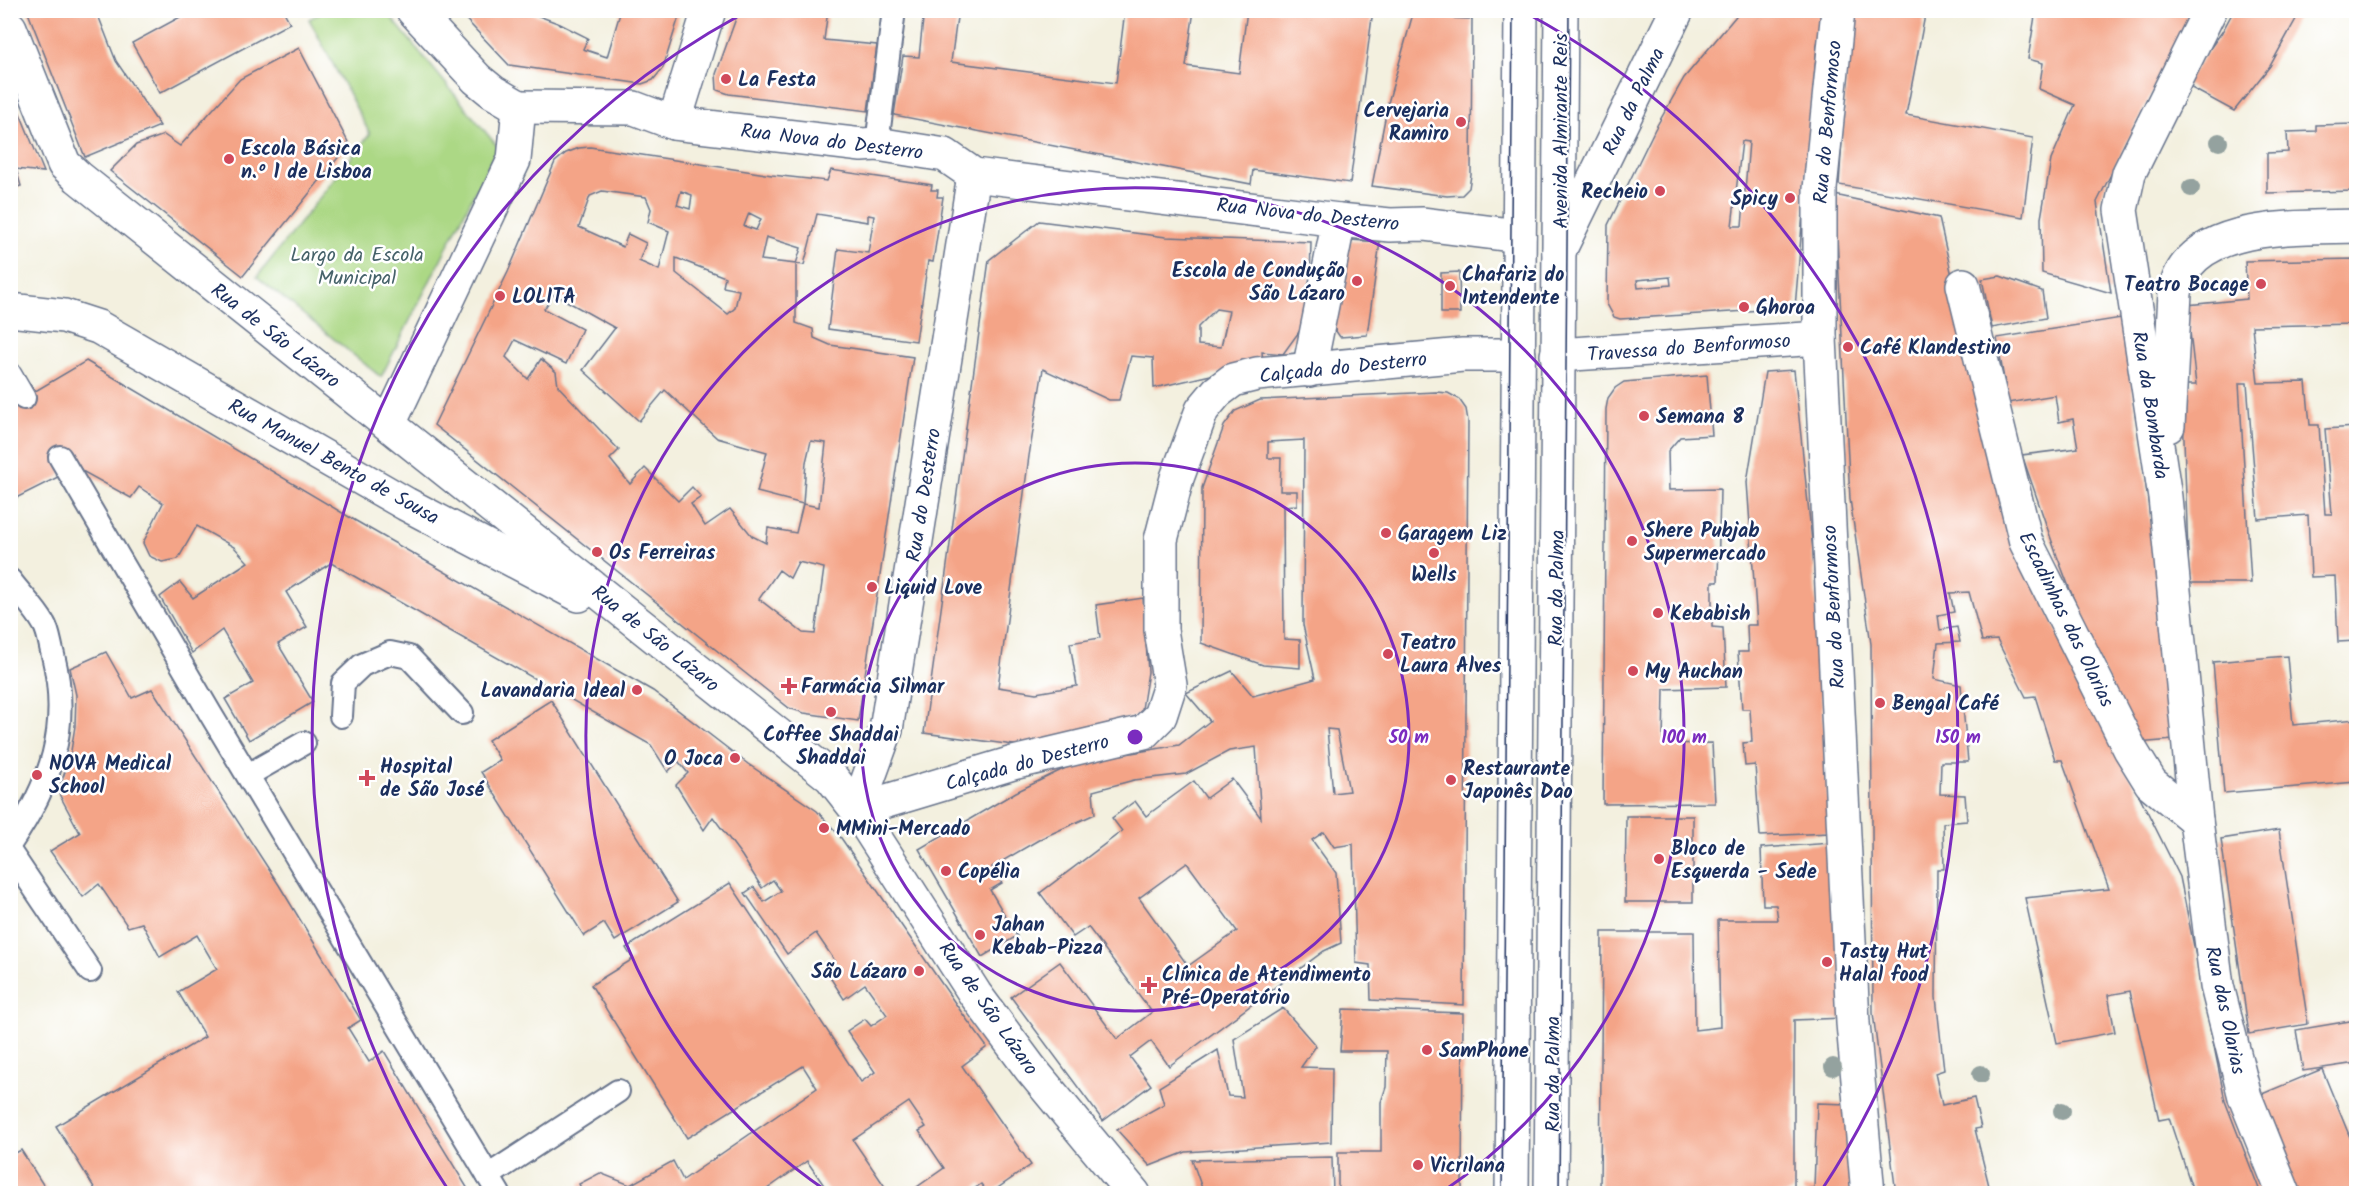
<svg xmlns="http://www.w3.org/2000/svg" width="2367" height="1204" font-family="Kalam,sans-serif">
  <rect width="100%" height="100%" fill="#fff"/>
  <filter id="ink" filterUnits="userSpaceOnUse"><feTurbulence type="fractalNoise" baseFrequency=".0167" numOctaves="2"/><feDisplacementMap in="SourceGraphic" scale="12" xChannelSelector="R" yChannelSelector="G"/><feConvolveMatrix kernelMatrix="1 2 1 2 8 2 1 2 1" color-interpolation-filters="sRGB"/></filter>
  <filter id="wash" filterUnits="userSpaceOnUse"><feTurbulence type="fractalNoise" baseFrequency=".008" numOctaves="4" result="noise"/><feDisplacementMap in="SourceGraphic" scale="24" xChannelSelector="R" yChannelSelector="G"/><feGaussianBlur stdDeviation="1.35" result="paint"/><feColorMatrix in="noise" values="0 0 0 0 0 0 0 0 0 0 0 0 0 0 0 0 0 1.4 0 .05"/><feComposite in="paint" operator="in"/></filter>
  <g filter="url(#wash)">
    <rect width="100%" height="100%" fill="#f3f0df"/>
    <!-- green -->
    <path fill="#acd885" stroke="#648472" stroke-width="1.5" d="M326 10 386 11 498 147 381 377 257 277 370 134 309 19Z"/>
    <g id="blocks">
      <!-- building -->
      <g fill="#f4a487" fill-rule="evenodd">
        <path d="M27 10H96L116 61 160 126 85 157Z"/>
        <path d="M193 10H283L290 23 160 93 132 43Z"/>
        <path d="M457 10H523L560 24 588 38 583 49 607 57 621 10H681L663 68 653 80 642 84 509 65Z"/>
        <path d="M739 10H828L824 40 877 45 868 111 729 94 717 90 716 74Z"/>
        <path d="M924 10H958L951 62 1116 83 1125 10H1194L1186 66 1239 73 1247 10H1373L1350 183 1253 170 1251 184 894 115 903 56 919 57Z"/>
        <path d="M1414 10H1449L1446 18 1472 19 1471 175 1469 188 1462 195 1447 196 1372 186 1388 103Z"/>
        <path d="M1741 10H1824L1817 45 1795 308 1620 319 1614 317 1607 304 1608 225 1655 129 1684 78ZM1742 141 1749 142 1742 226H1732ZM1670 277 1671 285 1638 288 1637 280Z"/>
        <path d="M1853 10H1926L1906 115 2033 138 2023 217 1839 185 1848 47Z"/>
        <path d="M2036 10H2183L2189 19 2097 202 2111 293 2042 273 2041 218 2051 160 2075 105 2039 89 2043 63 2028 59Z"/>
        <path d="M2234 10H2301L2270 66 2234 111 2184 84 2222 32Z"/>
        <path d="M299 48 349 144 243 276 110 171 136 145 164 135 180 146 240 79Z"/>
        <path d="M10 89 44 172 16 169 21 186 10 189Z"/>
        <path d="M2356 124V191L2267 193V153L2288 152 2287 132 2316 131V125Z"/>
        <path d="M590 147 772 175 827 181 831 170 932 185 931 190H938L937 197H943L933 262 928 261 916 341 828 329 838 249 868 253 874 216 868 215V222L817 214 804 265 796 264 801 248 766 237 761 260 796 264V323L813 329 814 338 830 345 913 357 858 721 804 713 789 708 434 425 508 272 555 162 566 153 579 148ZM602 191 646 197 651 209 648 222 669 231 659 270 639 261 646 243 628 234 623 247 579 227 590 196ZM681 191 692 195 690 209 677 205ZM749 213 761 219 756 230 744 226ZM676 258 725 277 723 287 739 290 735 308 728 314 676 273ZM554 294 615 328 583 370 639 421 665 390 717 438 767 452 757 492 803 504 796 533 768 528 766 543 752 536 730 509 705 526 691 504 701 497 692 487 678 501 645 468 630 484 610 459 619 450 558 386 556 372 541 359 528 379 506 357 515 340 566 364 582 329 544 309ZM811 441 826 443 819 507 803 504 806 462ZM798 562 824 568 815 634 803 633 759 599 779 570 790 578Z"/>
        <path d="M1835 195 1939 218 2000 490 2057 631 2180 877 2225 1101 2261 1194H2194L2169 1118 2159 1120 2130 991 2108 995 2115 1032 2057 1043 2025 898 2109 889 2062 760H2055L2035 696 2026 697 1997 640 1982 641 1969 592 1950 593 1954 612 1938 615 1940 630 1957 627 1960 642 1938 643 1934 679 1961 685 1968 762H1941L1940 794 1965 795 1967 821 1943 823 1944 869H1937L1936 997 1944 1070 1935 1073 1942 1105 1974 1098 1981 1128 1975 1129 1991 1194H1896L1873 1013 1871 644 1850 499Z"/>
        <path d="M1039 221 1166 237 1311 242 1309 318 1283 354 1262 352 1263 363 1154 388 1153 358 1131 356 1119 400H1109L1043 369 1029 456 998 687 1036 693 1077 686 1070 643 1100 638 1096 605 1143 598 1148 672 1141 715 1029 747 924 733 989 260ZM1216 309 1229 311 1221 347 1198 345V327Z"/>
        <path d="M1350 240 1380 242 1367 335 1340 337 1329 321Z"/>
        <path d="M2356 259V324L2252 326 2258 383 2306 382 2310 425H2319L2325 514H2332L2325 429 2356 427V641L2338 642 2335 576 2311 577 2308 515 2258 519 2247 383H2239L2251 583H2189L2183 410 2186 385H2196L2187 305 2247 299 2245 261Z"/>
        <path d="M1459 272 1460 313H1441V273Z"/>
        <path d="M2000 276 2042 291 2046 318 1992 328 1982 279Z"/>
        <path d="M2121 318 2140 439 2166 638 2173 740 2137 743 2095 654 2057 556 2022 455 2078 448 2073 419 2059 422 2055 395 2008 403 1997 338Z"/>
        <path d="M86 361 356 521 653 691 748 764 817 811 839 835 962 1013 987 1047 962 1066 1031 1165 989 1194 981 1184 967 1194H907L944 1168 919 1131 926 1127 909 1102 853 1140 890 1194H830L807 1161 760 1194H584L579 1184 600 1173 630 1185 673 1161 683 1180 817 1088 803 1066 687 1138 591 985 633 959 626 948 730 883 861 1082 875 1072 847 1031 865 1019 871 1026 887 1015 865 984 844 999 824 968 835 961 816 933 787 954 745 893 754 887 764 902 781 891 773 880 762 888 742 856 713 817 704 830 676 785 688 773 678 761 668 772 651 745 331 563 286 592 307 627 278 644 313 702 249 740 225 699 253 683 222 630 192 653 160 597 180 582 193 598 248 562 234 547 197 526 178 559 162 562 149 556 143 543 163 503 139 487 131 498 82 471 69 452 60 476 10 501V406Z"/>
        <path d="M1794 370 1813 551 1830 833 1760 836 1755 765 1745 766 1743 743 1752 742 1750 709H1742L1738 652H1748L1747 625H1757L1747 482 1765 372Z"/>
        <path d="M1707 375 1712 435 1680 437 1668 451 1669 490 1720 489 1718 582H1712V627L1723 628 1726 687 1664 689 1663 744 1712 743 1715 803 1603 804 1606 409 1608 398 1615 388 1624 382Z"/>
        <path d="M1436 392 1448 393 1459 399 1466 409 1468 421 1464 1005 1371 1000 1370 965 1356 963 1353 844 1334 847 1324 832 1312 840 1336 873 1341 943 1324 951 1169 1066 1151 1041 1130 1057 1151 1085 1103 1121 1011 997 1060 962 1117 1039 1152 1012 1088 927 1073 937 1040 893 1122 831 1112 818 1135 801 1146 816 1194 781 1206 798 1232 779 1261 818 1256 747 1229 751 1186 774 1134 780 1093 791 1095 814 1042 838 992 867 1002 883 990 890 1017 936 982 957 919 849 1016 792 1078 762 1179 745 1210 721 1186 693 1232 671 1253 696 1315 679 1303 625 1304 440 1268 442V458H1281L1280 491H1297V505L1283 506 1284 639 1300 640V668L1263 665 1201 643 1202 488 1224 426 1235 411 1260 400ZM1327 729 1337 730 1349 791 1333 793ZM1187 863 1237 931 1188 966 1139 898Z"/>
        <path d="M106 652 132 698 152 689 279 885 361 1020 348 1028 369 1062 384 1051 471 1194H87L95 1189 56 1126 205 1037 178 992 217 969 197 935 160 957 142 923 128 927 99 884 83 897 50 851 80 833 58 792 70 757 75 726 76 695 70 668Z"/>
        <path d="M2287 656 2293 725 2356 719V782L2224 793 2213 662Z"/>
        <path d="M551 700 678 902 615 941 604 923 584 936 481 772 500 760 488 740Z"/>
        <path d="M1626 816H1693V902H1625Z"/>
        <path d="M2279 830 2308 1024 2249 1034 2221 839Z"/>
        <path d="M1832 843 1844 1018 1794 1020V1191L1782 1194H1600L1602 932H1694L1695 1030 1720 1027 1718 920H1778L1776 905H1763L1761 848Z"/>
        <path d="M1283 1008 1316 1046 1301 1067 1332 1068 1331 1142 1186 1152 1150 1166 1117 1130 1164 1104 1159 1087 1218 1050 1228 1096 1243 1097 1234 1039Z"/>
        <path d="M1343 1009 1463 1013 1462 1194H1338V1152H1381V1102L1386 1087 1387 1051H1340Z"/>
        <path d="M2356 1020V1063L2303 1071 2296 1030Z"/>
        <path d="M2322 1069 2356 1152V1194H2295L2255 1097Z"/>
        <path d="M1817 1103 1847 1104 1852 1194H1803V1189L1814 1188Z"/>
        <path d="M21 1150 49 1194H10V1156Z"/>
        <path d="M1332 1157 1333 1194H1204L1192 1160Z"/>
      </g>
    </g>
  </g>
  <g filter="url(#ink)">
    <use href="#blocks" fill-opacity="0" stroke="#67738b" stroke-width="1.5"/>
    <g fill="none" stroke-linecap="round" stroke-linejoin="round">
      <defs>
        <g id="service">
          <path d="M877 144 894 10"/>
          <path d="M10 374 24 398"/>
          <path d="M60 457 210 713 499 1194"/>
          <path d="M10 580C21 595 35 608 44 624 49 632 50 645 53 655 71 728 51 784 10 844"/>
          <path d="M341 716 343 683 362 665 390 653 409 657 462 713"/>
          <path d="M248 775 304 743"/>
          <path d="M10 852 90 971"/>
          <path d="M488 1176 618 1091"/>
        </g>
        <path id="pedestrian" d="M1559 251 1677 10"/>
        <g id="minor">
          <path d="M413 10 477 79 493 92 519 107"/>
          <path d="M1838 10 1820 189V338L1853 1023 1868 1194"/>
          <path d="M2210 10 2129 173 2121 210 2165 497 2196 820 2217 986 2245 1097 2284 1194"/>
          <path d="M519 107 634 108 674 123 862 145 877 144 945 155 974 175 1339 220 1390 225 1423 224 1519 236"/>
          <path d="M674 123 709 10"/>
          <path d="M1963 285 2026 542 2130 749 2151 783 2196 820"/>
          <path d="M1557 355 1820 338"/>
          <path d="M1309 370 1339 220"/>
          <path d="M389 424 514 160 519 107"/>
          <path d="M2168 426 2175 293C2187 220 2302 228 2356 226"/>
          <path d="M857 810 1013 763 1144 732 1160 716 1170 685 1161 630V540L1177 478 1202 410 1217 392 1233 380 1257 374 1463 355H1519"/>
          <path d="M857 810 886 730 974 175"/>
        </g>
        <g id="tertiary">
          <path d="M10 28 64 164 78 177 831 777 857 810 975 994 1030 1068 1134 1194"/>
          <path d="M10 310 64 316 98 327 406 504 579 595"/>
        </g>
        <g id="primary">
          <path d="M1512 1194 1521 10"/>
          <path d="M1551 1194 1561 10"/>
        </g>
      </defs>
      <!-- service casing -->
      <use href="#service" stroke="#67738b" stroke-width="26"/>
      <!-- pedestrian casing -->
      <use href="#pedestrian" stroke="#67738b" stroke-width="36"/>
      <!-- minor casing -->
      <use href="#minor" stroke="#67738b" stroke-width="36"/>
      <!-- tertiary casing -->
      <use href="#tertiary" stroke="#67738b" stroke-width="36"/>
      <!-- primary casing -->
      <use href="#primary" stroke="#67738b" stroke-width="36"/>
      <!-- service -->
      <use href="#service" stroke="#fff" stroke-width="22"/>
      <!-- pedestrian -->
      <use href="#pedestrian" stroke="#fff" stroke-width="33"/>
      <!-- minor -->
      <use href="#minor" stroke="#fff" stroke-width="33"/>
      <!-- tertiary -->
      <use href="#tertiary" stroke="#fff" stroke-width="33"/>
      <!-- primary -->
      <use href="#primary" stroke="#fff" stroke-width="33"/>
      <!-- tram -->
      <g stroke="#1b2f5e" stroke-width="1.5">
        <path d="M1502 1194 1513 10"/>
        <path d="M1559 1194 1569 10"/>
      </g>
    </g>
    <!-- trees -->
    <g fill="#94a29f">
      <circle cx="2219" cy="142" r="9"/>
      <circle cx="2191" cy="188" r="9"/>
      <circle cx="1833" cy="1067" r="9"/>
      <circle cx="1981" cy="1074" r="9"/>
      <circle cx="2062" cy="1111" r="9"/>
    </g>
  </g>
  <!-- distance rings -->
  <g fill="none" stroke="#7b2cbf" stroke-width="3">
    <circle cx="1135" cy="737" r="274"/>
    <path d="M828 1192A549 549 0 1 1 1442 1192"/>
    <path d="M449 1191A823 823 0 0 1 742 14M1528 14A823 823 0 0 1 1821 1191"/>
  </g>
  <!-- markers -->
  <g fill="#d1495b" stroke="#fff" stroke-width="2">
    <circle cx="726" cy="79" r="6"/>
    <circle cx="1461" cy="122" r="6"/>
    <circle cx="229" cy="159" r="6"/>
    <circle cx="1660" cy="191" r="6"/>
    <circle cx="1790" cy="198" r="6"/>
    <circle cx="1357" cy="281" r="6"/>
    <circle cx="2261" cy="284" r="6"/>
    <circle cx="1450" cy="286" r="6"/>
    <circle cx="500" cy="296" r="6"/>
    <circle cx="1744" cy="307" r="6"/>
    <circle cx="1848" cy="347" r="6"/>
    <circle cx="1644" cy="416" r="6"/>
    <circle cx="1386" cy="533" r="6"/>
    <circle cx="1632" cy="541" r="6"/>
    <circle cx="597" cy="552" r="6"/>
    <circle cx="1434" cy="553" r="6"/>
    <circle cx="872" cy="587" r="6"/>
    <circle cx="1658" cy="613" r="6"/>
    <circle cx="1388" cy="654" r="6"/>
    <circle cx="1633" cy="671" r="6"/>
    <path d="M786 677h6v6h6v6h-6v6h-6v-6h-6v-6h6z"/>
    <circle cx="637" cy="690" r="6"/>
    <circle cx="1880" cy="703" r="6"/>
    <circle cx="831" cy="712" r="6"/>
    <circle cx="735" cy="758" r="6"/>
    <circle cx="37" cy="775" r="6"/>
    <path d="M364 769h6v6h6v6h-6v6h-6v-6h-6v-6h6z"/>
    <circle cx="1451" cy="780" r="6"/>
    <circle cx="824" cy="828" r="6"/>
    <circle cx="1659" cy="859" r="6"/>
    <circle cx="946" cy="871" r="6"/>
    <circle cx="980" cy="935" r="6"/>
    <circle cx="1827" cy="962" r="6"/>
    <circle cx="919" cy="971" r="6"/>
    <path d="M1146 976h6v6h6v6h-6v6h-6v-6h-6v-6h6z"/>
    <circle cx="1427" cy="1050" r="6"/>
    <circle cx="1418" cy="1165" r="6"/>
  </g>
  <g text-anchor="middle" stroke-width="5" stroke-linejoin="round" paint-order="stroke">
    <!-- poi labels -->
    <g font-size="20" font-weight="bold" fill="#1b2f5e" stroke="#fff" text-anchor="start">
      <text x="738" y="86">La Festa</text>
      <text x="1449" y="117" text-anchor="end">Cervejaria<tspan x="1449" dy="23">Ramiro</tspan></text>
      <text x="241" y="155">Escola Básica<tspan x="241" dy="23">n.º 1 de Lisboa</tspan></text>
      <text x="1648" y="198" text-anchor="end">Recheio</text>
      <text x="1778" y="205" text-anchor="end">Spicy</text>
      <text x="1345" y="277" text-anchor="end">Escola de Condução<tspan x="1345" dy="23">São Lázaro</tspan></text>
      <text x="1462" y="281">Chafariz do<tspan x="1462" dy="23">Intendente</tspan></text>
      <text x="2249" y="291" text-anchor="end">Teatro Bocage</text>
      <text x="512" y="303">LOLITA</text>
      <text x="1756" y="314">Ghoroa</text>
      <text x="1860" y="354">Café Klandestino</text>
      <text x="1656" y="423">Semana 8</text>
      <text x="1644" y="537">Shere Pubjab<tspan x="1644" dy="23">Supermercado</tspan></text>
      <text x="1398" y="540">Garagem Liz</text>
      <text x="609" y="559">Os Ferreiras</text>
      <text x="1434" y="581" text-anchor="middle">Wells</text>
      <text x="884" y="594">Liquid Love</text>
      <text x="1670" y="620">Kebabish</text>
      <text x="1400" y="649">Teatro<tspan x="1400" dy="23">Laura Alves</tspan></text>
      <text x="1645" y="678">My Auchan</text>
      <text x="801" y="693">Farmácia Silmar</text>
      <text x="625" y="697" text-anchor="end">Lavandaria Ideal</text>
      <text x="1892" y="710">Bengal Café</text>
      <text x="831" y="741" text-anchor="middle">Coffee Shaddai<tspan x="831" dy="23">Shaddai</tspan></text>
      <text x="723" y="765" text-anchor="end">O Joca</text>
      <text x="49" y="770">NOVA Medical<tspan x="49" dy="23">School</tspan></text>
      <text x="380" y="773">Hospital<tspan x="380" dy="23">de São José</tspan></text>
      <text x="1463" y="775">Restaurante<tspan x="1463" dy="23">Japonês Dao</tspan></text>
      <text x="836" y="835">MMini-Mercado</text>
      <text x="1671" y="855">Bloco de<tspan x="1671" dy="23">Esquerda - Sede</tspan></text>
      <text x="958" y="878">Copélia</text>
      <text x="992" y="931">Jahan<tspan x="992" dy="23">Kebab-Pizza</tspan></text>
      <text x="1839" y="958">Tasty Hut<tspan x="1839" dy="23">Halal food</tspan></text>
      <text x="907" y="978" text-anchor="end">São Lázaro</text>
      <text x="1162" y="981">Clínica de Atendimento<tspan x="1162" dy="23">Pré-Operatório</tspan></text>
      <text x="1439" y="1057">SamPhone</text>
      <text x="1430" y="1172">Vicrilana</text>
    </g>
    <!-- street labels -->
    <g font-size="20" fill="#1b2f5e" stroke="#fff">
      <text transform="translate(1633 101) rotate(-64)" y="7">Rua da Palma</text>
      <text transform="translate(1827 122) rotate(-85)" y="7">Rua do Benformoso</text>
      <text transform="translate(1560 131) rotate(-90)" y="7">Avenida Almirante Reis</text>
      <text transform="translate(832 141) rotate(7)" y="7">Rua Nova do Desterro</text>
      <text transform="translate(1308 214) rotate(6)" y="7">Rua Nova do Desterro</text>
      <text transform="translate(276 335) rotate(38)" y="7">Rua de São Lázaro</text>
      <text transform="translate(1689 347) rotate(-4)" y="7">Travessa do Benformoso</text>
      <text transform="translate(1343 367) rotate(-6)" y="7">Calçada do Desterro</text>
      <text transform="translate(2151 405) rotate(81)" y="7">Rua da Bombarda</text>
      <text transform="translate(334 461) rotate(29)" y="7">Rua Manuel Bento de Sousa</text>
      <text transform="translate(923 495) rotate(-81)" y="7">Rua do Desterro</text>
      <text transform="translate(1556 588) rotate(-89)" y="7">Rua da Palma</text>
      <text transform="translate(1833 607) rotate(-93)" y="7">Rua do Benformoso</text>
      <text transform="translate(2067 619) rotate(64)" y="7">Escadinhas das Olarias</text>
      <text transform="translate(656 638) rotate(39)" y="7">Rua de São Lázaro</text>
      <text transform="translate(1027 762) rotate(-15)" y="7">Calçada do Desterro</text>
      <text transform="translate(989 1008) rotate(55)" y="7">Rua de São Lázaro</text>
      <text transform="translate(2226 1010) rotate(78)" y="7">Rua das Olarias</text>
      <text transform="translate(1552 1074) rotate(-90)" y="7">Rua da Palma</text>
    </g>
    <!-- park labels -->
    <g font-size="20" fill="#46626a" stroke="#fff">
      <text x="357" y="261">Largo da Escola<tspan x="357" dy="23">Municipal</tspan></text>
    </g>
  </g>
  <circle cx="1135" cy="737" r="9" fill="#7b2cbf" stroke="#fff" stroke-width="3"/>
  <g font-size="18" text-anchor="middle" font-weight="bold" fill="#7b2cbf" stroke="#fff" stroke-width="5" stroke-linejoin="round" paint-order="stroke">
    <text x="1409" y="743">50 m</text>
    <text x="1684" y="743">100 m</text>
    <text x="1958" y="743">150 m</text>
  </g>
  <!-- margin -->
  <rect width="2367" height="1204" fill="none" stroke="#fff" stroke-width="36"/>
</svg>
